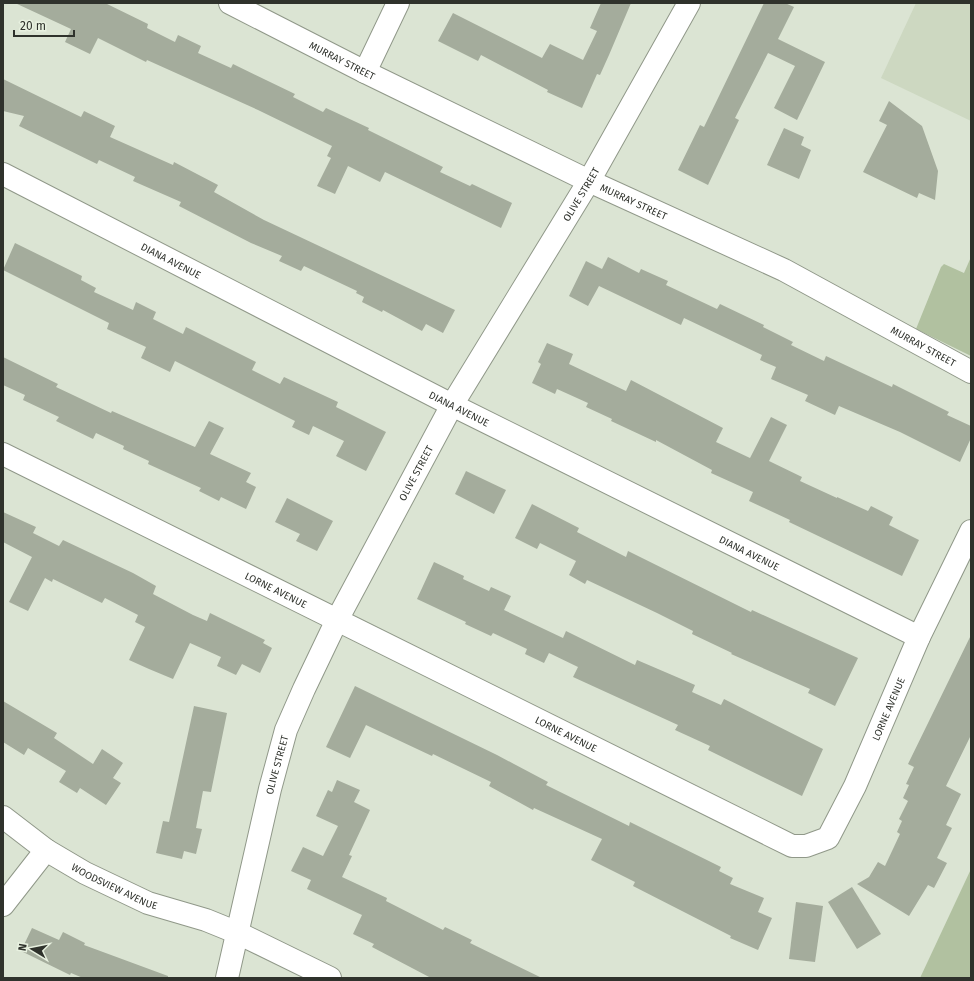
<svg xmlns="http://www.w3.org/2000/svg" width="974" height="981" font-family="'Fira Sans',sans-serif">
  <rect width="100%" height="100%" fill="#dbe4d3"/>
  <!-- built -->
  <path fill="#cdd8c1" d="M916 3H971V121L881 78Z"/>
  <!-- green -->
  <g fill="#b1c1a0">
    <path d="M971 257V356L916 329 941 267 944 264 964 273Z"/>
    <path d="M971 869V978H920Z"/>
  </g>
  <!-- building -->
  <g fill="#a4ac9c">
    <path d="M15 3H105L148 24 147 28 175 42 178 35 201 46 198 53 231 68 233 64 295 94 293 97 323 112 326 108 369 128 368 130 443 167 440 172 470 186 472 184 512 203 501 228 385 172 380 182 348 166 335 194 317 186 331 158 327 156 332 146 258 110 147 60 146 62 98 38 90 54 65 42 71 29Z"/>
    <path d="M601 3H631L609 55 600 75 597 74 582 108 547 92 548 90 481 55 478 61 438 41 453 13 542 58 550 44 583 60 597 31 590 28Z"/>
    <path d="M764 3H785L794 7 778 39 825 62 797 120 774 108 795 66 768 53 735 118 739 120 708 185 678 170 700 125 704 127Z"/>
    <path d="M3 79 81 117 84 111 115 126 110 137 173 165 174 162 218 185 214 192 264 220 455 310 443 333 426 324 422 331 383 310 382 312 362 302 364 297 356 293 357 291 304 266 301 271 279 261 282 256 251 243 179 206 181 202 133 181 135 177 99 160 97 164 19 126 24 116 3 111Z"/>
    <path d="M889 101 922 126 938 171 935 200 919 193 917 198 863 172 887 125 879 121Z"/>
    <path d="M784 128 804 137 801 145 811 150 799 179 767 165Z"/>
    <path d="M15 243 82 276 81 280 96 288 94 292 133 310 136 302 156 312 153 319 183 334 186 327 256 362 252 370 280 384 284 377 338 402 336 407 386 432 366 471 336 456 344 441 313 426 309 435 292 427 295 421 175 361 170 372 141 358 146 347 107 329 109 323 3 270Z"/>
    <path d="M608 257 639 273 641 269 668 281 666 285 717 309 720 304 764 325 763 327 793 342 791 345 824 361 826 356 892 387 893 384 949 412 947 415 971 426V438L960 462 900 432 839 406 835 415 805 401 808 395 771 379 776 367 760 360 762 355 684 318 681 325 599 286 588 306 569 296 586 261 602 269Z"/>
    <path d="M547 343 573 354 569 364 626 391 631 380 723 428 716 442 750 458 771 417 787 425 769 461 802 477 800 481 837 498V497L868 511 871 506 893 517 889 525 919 540 902 576 789 522 790 520 749 501 753 492 711 473 712 470 656 440V442L611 421 612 419 586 407 588 403 557 389 555 394 532 383 541 364 538 362Z"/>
    <path d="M3 357 58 384 56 387 111 413 112 411 195 447 209 421 224 428 210 454 251 473 246 482 256 487 246 509 221 497 219 501 199 491 201 488 148 464 149 461 123 449 124 446 96 433 93 439 56 421 59 417 23 400 25 395 3 385Z"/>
    <path d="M466 471 506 490 494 514 455 494Z"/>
    <path d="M287 498 333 521 317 551 296 541 300 534 275 522Z"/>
    <path d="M532 504 579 528 577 532 626 557 628 551 751 612 752 610 858 658 835 706 808 693 810 689 731 654 732 653 692 634 693 631 657 613 587 580 585 584 569 575 576 561 540 543 537 549 515 538Z"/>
    <path d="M3 512 36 527 33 533 59 546 63 540 133 573 156 586 153 594 193 615 207 621 210 613 265 640 263 643 272 648 260 673 242 664 236 675 217 666 221 657 190 643 173 679 149 669 129 660 145 627 135 622 138 615 105 598 102 603 53 579 52 582 45 578 28 611 9 602 32 557 3 542Z"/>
    <path d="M434 562 464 576 463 579 489 591 491 587 511 596 504 610 563 638 566 631 635 665 637 660 679 678 695 685 692 692 721 705 724 699 823 749 802 796 708 750 710 746 675 730 678 725 573 677 578 667 549 653 544 663 525 654 527 649 493 633 491 636 465 624 466 622 417 599Z"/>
    <path d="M971 635V735L946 786 961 794 946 825 952 828 937 858 947 863 934 888 928 885 909 916 857 884 869 877 878 862 885 866 900 834 897 832 902 821 899 819 908 801 903 798 909 785 906 784 914 767 908 764Z"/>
    <path d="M355 686 497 755 548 782 546 785 629 826 630 822 721 867 719 871 733 878 730 884 764 898 758 912 772 918 758 950 730 938 731 936 633 886 635 882 591 860 602 839 534 808 533 810 489 786 491 782 433 754 432 756 366 725 350 758 326 747Z"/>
    <path d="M3 701 57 733 54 738 93 764 102 749 123 763 113 778 121 783 106 805 80 788 77 793 59 782 66 771 28 748 24 755 3 742Z"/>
    <path d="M194 706 227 713 211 792 203 791 196 828 202 829 196 854 184 851 182 859 156 853 163 821 169 822Z"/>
    <path d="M337 780 360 790 354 802 370 810 349 855 352 856 342 877 387 898 386 901 443 930 445 927 472 940 470 943 542 978H431L372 947 374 944 353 934 362 915 307 889 311 880 291 871 303 847 323 856 338 826 316 816 328 790 332 792Z"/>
    <path d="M852 887 881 934 857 949 828 902Z"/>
    <path d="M796 902 823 906 815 962 789 959Z"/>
    <path d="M32 928 59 940 63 932 85 943 84 945 168 976V978H83L71 973 70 975 21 951Z"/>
  </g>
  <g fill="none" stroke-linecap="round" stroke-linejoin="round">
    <defs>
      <g id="minor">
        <path id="s1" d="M230 3 365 72 589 181 784 270 971 372"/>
        <path d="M365 72 398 3"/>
        <path id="s2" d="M3 174 452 405 919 637"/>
        <path id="s3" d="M3 454 792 846H806L828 838 855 786 919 637 971 531"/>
        <path id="s4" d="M3 817 46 850 85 873 148 903 206 920 238 933 330 978"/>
        <path d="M3 905 46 850"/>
        <path id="s5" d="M227 978 270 789 286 730 304 689 337 620 452 405 589 181 689 3"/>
      </g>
    </defs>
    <!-- minor casing -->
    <use href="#minor" stroke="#909889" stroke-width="24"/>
    <!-- minor -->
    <use href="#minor" stroke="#fff" stroke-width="22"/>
  </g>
  <g text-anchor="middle" stroke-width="3.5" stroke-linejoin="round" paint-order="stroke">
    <!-- street labels -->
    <g font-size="10" fill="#2f322c" stroke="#e8f1e0">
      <text dy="4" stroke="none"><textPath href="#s1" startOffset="126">MURRAY STREET</textPath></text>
      <text dy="4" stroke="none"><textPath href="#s5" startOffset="867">OLIVE STREET</textPath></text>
      <text dy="4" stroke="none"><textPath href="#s1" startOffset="450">MURRAY STREET</textPath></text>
      <text dy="4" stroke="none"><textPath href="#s2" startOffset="189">DIANA AVENUE</textPath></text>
      <text dy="4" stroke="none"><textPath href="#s1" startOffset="774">MURRAY STREET</textPath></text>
      <text dy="4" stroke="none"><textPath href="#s2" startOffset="513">DIANA AVENUE</textPath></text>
      <text dy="4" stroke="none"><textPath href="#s5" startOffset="543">OLIVE STREET</textPath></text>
      <text dy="4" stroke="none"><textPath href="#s2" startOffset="837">DIANA AVENUE</textPath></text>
      <text dy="4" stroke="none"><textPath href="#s3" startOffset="305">LORNE AVENUE</textPath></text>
      <text dy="4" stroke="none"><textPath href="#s3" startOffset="1061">LORNE AVENUE</textPath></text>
      <text dy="4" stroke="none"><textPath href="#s3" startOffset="629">LORNE AVENUE</textPath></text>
      <text dy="4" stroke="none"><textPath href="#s5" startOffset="219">OLIVE STREET</textPath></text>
      <text dy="4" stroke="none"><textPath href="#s4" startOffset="132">WOODSVIEW AVENUE</textPath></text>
    </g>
  </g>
  <!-- border -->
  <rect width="974" height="981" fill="none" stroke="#2f322c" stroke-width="8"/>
  <!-- north arrow -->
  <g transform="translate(32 949) rotate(280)" stroke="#e8f1e0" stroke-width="3" paint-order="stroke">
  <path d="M0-3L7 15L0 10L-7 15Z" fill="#2f322c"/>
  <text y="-6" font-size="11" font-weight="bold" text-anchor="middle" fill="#2f322c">N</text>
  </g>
  <!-- scale -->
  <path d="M14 30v6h60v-6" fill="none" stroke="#2f322c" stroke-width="2"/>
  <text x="20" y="30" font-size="12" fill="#2f322c" stroke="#e8f1e0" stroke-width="3" paint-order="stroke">20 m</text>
</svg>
